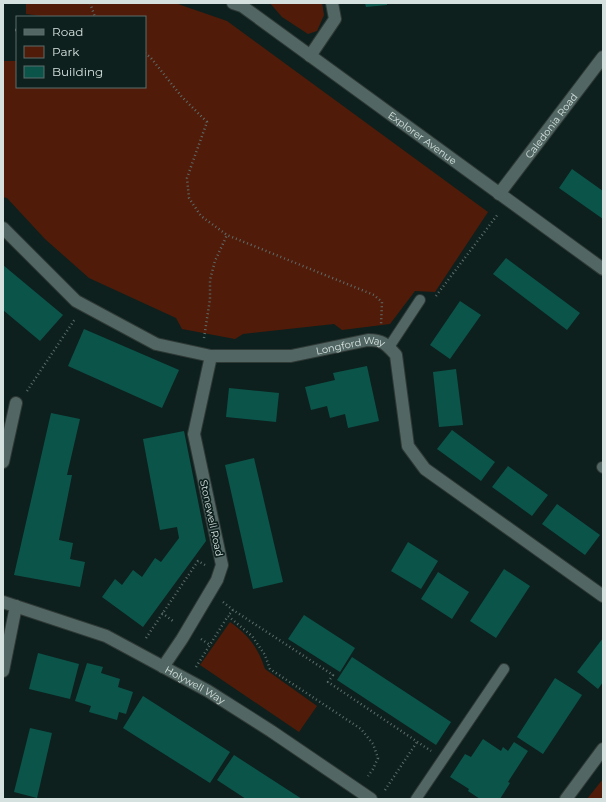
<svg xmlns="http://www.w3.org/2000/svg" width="606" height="802" font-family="Montserrat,sans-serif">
  <rect width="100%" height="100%" fill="#0d201d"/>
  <!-- green -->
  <g fill="#511b09">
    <path d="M26 3H175L227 21 488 212 435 292 415 291 390 324 342 330 334 324 243 334 235 339 182 329 176 318 89 278 45 239 7 198 3 197V61H17V87H145V17H49L26 14Z"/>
    <path d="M270 3H322L324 15 317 31 308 34 282 17Z"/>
    <path d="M230 622C248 635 258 647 265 669L317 706 299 732 200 665Z"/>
    <path d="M603 779V799H587Z"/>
  </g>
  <!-- building -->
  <g fill="#0b544a">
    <path d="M365 3H387V5L366 7Z"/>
    <path d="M572 169 603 191V219L559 188Z"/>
    <path d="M506 258 580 313 567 330 493 274Z"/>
    <path d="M3 265 63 315 40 341 3 310Z"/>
    <path d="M460 301 481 315 450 359 430 345Z"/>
    <path d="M84 329 179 370 162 408 68 366Z"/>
    <path d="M367 366 379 421 348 428 345 414 330 418 327 406 311 410 305 387 335 380 333 373Z"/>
    <path d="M456 369 463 425 439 427 433 372Z"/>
    <path d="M229 388 279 393 276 422 226 417Z"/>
    <path d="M51 413 80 419 67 475H72L59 540 73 543 70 559 85 562 80 587 14 575Z"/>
    <path d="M452 430 495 462 481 481 437 449Z"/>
    <path d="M184 431 206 541 143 627 102 597 115 579 122 585 133 570 142 577 155 558 161 562 179 538 177 527 160 530 143 439Z"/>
    <path d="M254 458 283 582 253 589 225 465Z"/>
    <path d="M508 466 548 495 532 516 492 487Z"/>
    <path d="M557 504 600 535 585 555 542 524Z"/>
    <path d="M408 542 438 561 421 589 391 571Z"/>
    <path d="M504 569 530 586 496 638 470 621Z"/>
    <path d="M438 572 469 592 452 619 421 599Z"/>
    <path d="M304 615 355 648 340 672 288 639Z"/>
    <path d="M603 638V682L598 689 577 672Z"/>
    <path d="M38 653 79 664 70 699 29 689Z"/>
    <path d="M352 657 451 722 436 745 337 680Z"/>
    <path d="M87 663 103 667 101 673 120 679 118 687 133 692 126 714 119 712 117 720 89 712 91 706 75 701Z"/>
    <path d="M555 678 582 695 543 754 517 737Z"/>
    <path d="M143 696 230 752 210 783 123 728Z"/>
    <path d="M30 728 52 733 37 798 14 792Z"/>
    <path d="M483 739 501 751 503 747 508 751 514 742 528 751 508 782 510 783 500 799H480L468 791 469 789 450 777 465 754 471 757Z"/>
    <path d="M234 755 302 799H246L217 780Z"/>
  </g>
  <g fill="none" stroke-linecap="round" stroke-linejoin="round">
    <defs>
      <g id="service">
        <path d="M389 347 420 300"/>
        <path d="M602 467 603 468"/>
        <path d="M416 799 504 669"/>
      </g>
      <g id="minor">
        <path id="s1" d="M233 3 242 6 603 269"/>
        <path d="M310 56 335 19 332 3"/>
        <path id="s2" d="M499 194 603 57"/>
        <path id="s3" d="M3 228 76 301 156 344 211 356H291L368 340C383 340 386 344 396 355L408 446 425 469 603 596"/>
        <path d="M3 462 16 403"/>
        <path id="s4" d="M3 602 106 636 208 691 271 731 371 799"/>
        <path d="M163 667 182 639 217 580 222 565 194 434 211 356"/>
        <path d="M3 671 16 606"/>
        <path d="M566 799 603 749"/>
      </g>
    </defs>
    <!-- service casing -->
    <use href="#service" stroke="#2f3936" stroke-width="12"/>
    <!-- minor casing -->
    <use href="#minor" stroke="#2f3936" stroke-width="14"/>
    <!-- path -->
    <g stroke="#5d6d6a" stroke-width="2.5" stroke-dasharray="1 3" stroke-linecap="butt">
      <path d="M90 3 95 17"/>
      <path d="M15 30H17"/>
      <path d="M145 53 151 58 182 97 207 122 187 178 189 198 201 216 227 235 374 295 382 302 381 325"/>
      <path d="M436 296 498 214"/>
      <path d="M204 338 210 299V280L215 261 227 235"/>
      <path d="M27 391 75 319"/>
      <path d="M223 602 233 610 333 675 328 682 431 751"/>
      <path d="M233 610 228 616 252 636 265 655 270 669 361 729 373 744 378 758 373 769 368 776"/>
      <path d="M162 613 173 621"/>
      <path d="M146 638 198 561 205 565"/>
      <path d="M201 639 210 645"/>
      <path d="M196 667 228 616"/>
      <path d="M385 790 417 742"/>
    </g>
    <!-- service -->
    <use href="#service" stroke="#526763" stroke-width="10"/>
    <!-- minor -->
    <use href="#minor" stroke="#526763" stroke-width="12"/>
  </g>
  <g text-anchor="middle" stroke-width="3.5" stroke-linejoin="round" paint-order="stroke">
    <!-- street labels -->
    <g font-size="10" fill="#d5e1de" stroke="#0d201d">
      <text dy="4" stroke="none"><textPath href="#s2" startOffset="86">Caledonia Road</textPath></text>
      <text dy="4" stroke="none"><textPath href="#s1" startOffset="233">Explorer Avenue</textPath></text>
      <text dy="4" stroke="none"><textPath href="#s3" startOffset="391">Longford Way</textPath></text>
      <text transform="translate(212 518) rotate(78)" y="4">Stonewell Road</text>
      <text dy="4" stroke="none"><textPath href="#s4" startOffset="210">Holywell Way</textPath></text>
    </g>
  </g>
  <!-- border -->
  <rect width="606" height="802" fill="none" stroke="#d5e1de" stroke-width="8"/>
  <!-- legend -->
  <rect x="16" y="16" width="130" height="72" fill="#0d201d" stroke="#5d6d6a"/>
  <rect x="24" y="29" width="20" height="6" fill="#526763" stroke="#5d6d6a"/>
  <text x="52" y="36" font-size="12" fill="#d5e1de">Road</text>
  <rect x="24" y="46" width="20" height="12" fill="#511b09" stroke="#5d6d6a"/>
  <text x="52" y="56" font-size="12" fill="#d5e1de">Park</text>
  <rect x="24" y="66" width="20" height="12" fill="#0b544a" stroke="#5d6d6a"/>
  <text x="52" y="76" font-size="12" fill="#d5e1de">Building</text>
</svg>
